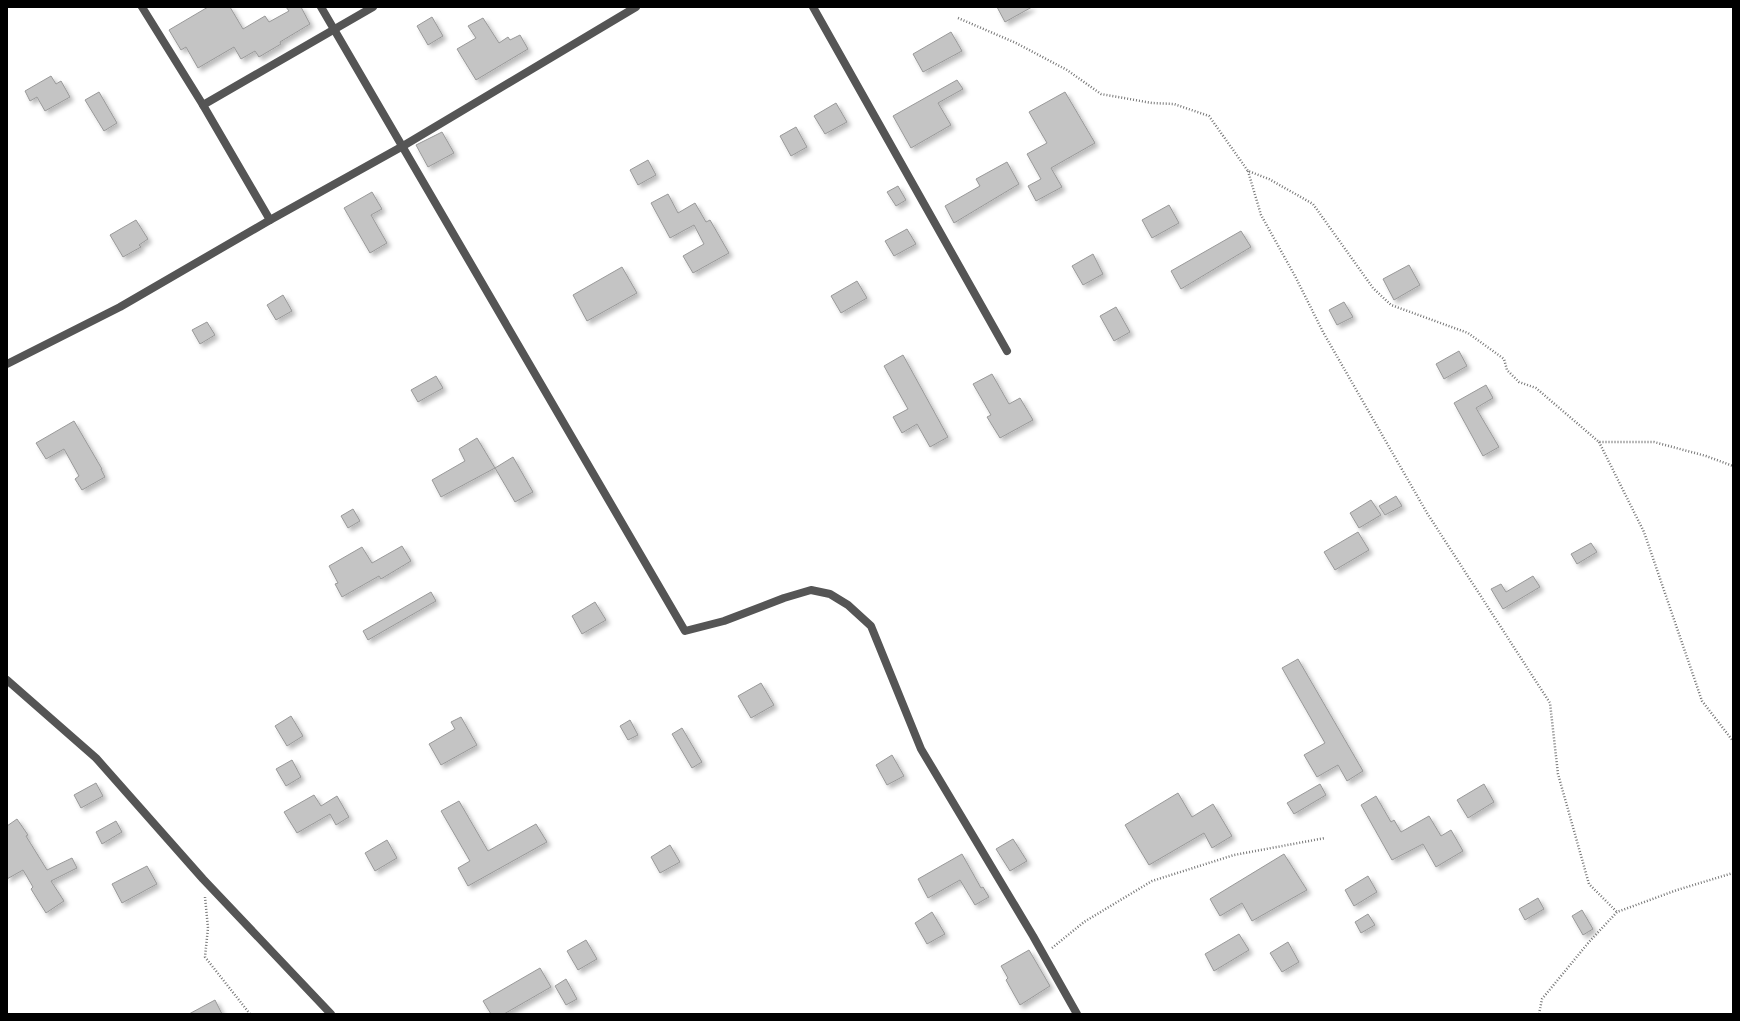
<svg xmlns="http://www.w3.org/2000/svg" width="1740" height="1021" font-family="Commissioner,sans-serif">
  <defs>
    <filter id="shadow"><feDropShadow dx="3.5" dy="3.5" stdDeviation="2" flood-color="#0004"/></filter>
  </defs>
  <rect width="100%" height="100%" fill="#fff"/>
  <!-- building -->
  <g fill="#c4c4c4" stroke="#999" filter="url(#shadow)">
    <path d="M208 7H230L243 29 265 16 269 22 289 11 286 7H301L310 24 280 42 281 44 259 57 255 51 241 59 234 47 198 68 186 47 181 50 169 30Z"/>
    <path d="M997 7H1032L1005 22Z"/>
    <path d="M432 17 443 36 428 45 417 26Z"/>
    <path d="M483 18 499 43 508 37 510 40 520 35 528 49 476 80 457 49 476 38 468 26Z"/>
    <path d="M951 32 962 51 923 72 913 54Z"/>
    <path d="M51 76 56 84 61 81 70 97 45 111 37 97 30 101 25 91Z"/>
    <path d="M957 80 963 89 938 103 951 125 911 148 893 116Z"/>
    <path d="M99 92 117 123 104 131 85 100Z"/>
    <path d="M1065 92 1095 143 1051 168 1062 187 1036 201 1028 186 1041 179 1027 154 1047 143 1029 112Z"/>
    <path d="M836 103 847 122 825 134 814 116Z"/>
    <path d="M796 127 807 147 791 156 780 136Z"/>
    <path d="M442 132 454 153 428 167 416 145Z"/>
    <path d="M648 160 656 175 638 185 630 170Z"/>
    <path d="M1007 162 1019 184 954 223 945 206 980 186 976 179Z"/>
    <path d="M898 186 906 200 896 206 887 192Z"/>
    <path d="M372 192 382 209 371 215 387 243 370 253 344 208Z"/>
    <path d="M668 194 678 213 695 203 706 222 710 220 729 253 693 273 683 256 704 244 694 225 670 238 651 203Z"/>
    <path d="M1169 205 1179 223 1152 238 1142 220Z"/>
    <path d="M136 220 148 239 139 245 141 247 123 257 110 235Z"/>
    <path d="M907 229 916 244 894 256 885 241Z"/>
    <path d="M1241 231 1251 247 1181 289 1171 271Z"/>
    <path d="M1093 254 1103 274 1083 285 1072 266Z"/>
    <path d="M1409 265 1420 285 1394 300 1383 279Z"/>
    <path d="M622 267 637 293 587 321 573 295Z"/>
    <path d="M857 281 867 298 841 313 831 296Z"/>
    <path d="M283 295 292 311 276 320 267 305Z"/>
    <path d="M1344 302 1353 317 1337 325 1329 310Z"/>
    <path d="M1116 307 1130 332 1114 341 1100 316Z"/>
    <path d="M207 322 215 335 200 344 192 330Z"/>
    <path d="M1459 351 1467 366 1444 379 1436 364Z"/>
    <path d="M903 355 948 437 930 447 917 424 902 433 893 417 908 409 884 366Z"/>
    <path d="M992 374 1009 404 1020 398 1033 420 1000 438 987 417 991 415 973 384Z"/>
    <path d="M436 376 443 388 418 402 411 390Z"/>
    <path d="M1486 385 1493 398 1476 408 1499 447 1483 456 1454 403Z"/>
    <path d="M74 421 102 469H101L105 477 82 490 75 479 79 476 64 449 46 459 36 443Z"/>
    <path d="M477 438 495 468 441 497 432 480 465 461 459 449Z"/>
    <path d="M513 457 533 492 515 502 495 468Z"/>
    <path d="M1396 496 1402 506 1385 515 1379 506Z"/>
    <path d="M1371 500 1381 515 1359 528 1350 513Z"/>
    <path d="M353 509 360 521 348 528 341 516Z"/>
    <path d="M1358 532 1369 550 1335 570 1324 552Z"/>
    <path d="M1591 543 1597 552 1577 564 1571 554Z"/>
    <path d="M402 546 411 561 381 579 379 576 342 597 335 584 338 583 329 566 362 547 372 563Z"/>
    <path d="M1533 576 1540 587 1503 609 1491 589 1501 584 1506 592Z"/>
    <path d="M431 592 436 601 368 640 363 631Z"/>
    <path d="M595 602 606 620 582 634 572 616Z"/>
    <path d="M1298 659 1363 771 1347 781 1338 765 1317 777 1304 755 1325 743 1282 668Z"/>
    <path d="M761 683 774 705 751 718 738 696Z"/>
    <path d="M291 716 303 736 287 746 275 726Z"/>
    <path d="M461 717 477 745 441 765 429 744 455 729 451 722Z"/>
    <path d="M630 720 638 735 628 740 620 726Z"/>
    <path d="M682 728 702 762 692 768 672 734Z"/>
    <path d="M892 755 904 776 887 785 876 765Z"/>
    <path d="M292 760 301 777 286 786 276 769Z"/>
    <path d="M96 783 103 796 81 808 74 795Z"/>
    <path d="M1320 784 1326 795 1294 814 1287 803Z"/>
    <path d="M1484 784 1494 802 1468 818 1457 800Z"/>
    <path d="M1178 793 1192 817 1213 804 1232 836 1212 848 1204 833 1149 865 1125 825Z"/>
    <path d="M314 795 321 806 337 796 349 817 336 825 330 814 297 833 284 812Z"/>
    <path d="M1376 796 1391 822 1394 820 1401 832 1429 816 1441 836 1451 830 1463 851 1436 867 1423 844 1392 860 1361 805Z"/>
    <path d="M459 801 488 851 536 824 547 842 468 886 458 868 470 861 441 811Z"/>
    <path d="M17 819 28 835 26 836 47 870 72 858 77 868 51 881 64 901 46 913 31 889 33 887 23 870 7 879V826Z"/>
    <path d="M116 821 122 832 102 844 96 832Z"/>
    <path d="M1013 839 1027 861 1010 871 996 849Z"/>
    <path d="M387 840 397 858 375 871 365 853Z"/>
    <path d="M670 845 680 862 660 873 651 857Z"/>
    <path d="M962 854 981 888 983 887 989 897 975 905 960 880 928 898 918 879Z"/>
    <path d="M1284 854 1307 890 1252 921 1242 903 1220 916 1210 899Z"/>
    <path d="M147 866 157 884 122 903 112 884Z"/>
    <path d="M1368 876 1377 892 1354 906 1345 890Z"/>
    <path d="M1538 898 1544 909 1525 920 1519 909Z"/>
    <path d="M1582 910 1593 929 1583 935 1572 916Z"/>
    <path d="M932 912 945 934 927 944 915 923Z"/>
    <path d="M1368 914 1375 925 1361 933 1355 922Z"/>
    <path d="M1239 934 1249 950 1214 971 1205 954Z"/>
    <path d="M586 940 597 959 578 970 567 951Z"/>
    <path d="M1288 942 1299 962 1282 972 1270 953Z"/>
    <path d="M1029 950 1050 986 1020 1005 1006 980 1008 978 1001 966Z"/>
    <path d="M540 968 551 987 504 1014H491L483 1001Z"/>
    <path d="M566 979 577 999 566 1005 555 986Z"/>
    <path d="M215 1000 222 1014H189Z"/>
  </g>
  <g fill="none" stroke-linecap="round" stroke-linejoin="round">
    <!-- path -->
    <g stroke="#777" stroke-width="2.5" stroke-dasharray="1 2" stroke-linecap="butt">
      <path d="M958 18 1016 43 1067 70 1101 94 1152 103 1174 104 1209 116 1248 171 1269 179 1313 204 1373 288 1391 305 1468 333 1504 359 1507 370 1519 382 1536 388 1599 442H1654L1706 456 1733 466"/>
      <path d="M1248 171 1261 215 1295 276 1323 332 1427 513 1550 703 1558 774 1589 884 1617 912"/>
      <path d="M1599 442 1644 532 1702 701 1733 741"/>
      <path d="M205 897 208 928 205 957 250 1014"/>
      <path d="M1052 948 1084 922 1152 881 1234 855 1325 838"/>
      <path d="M1539 1014 1542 999 1589 942 1617 912 1677 890 1733 873"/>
    </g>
    <!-- street -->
    <g stroke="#555" stroke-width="8">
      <path d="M142 7 203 105 270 220"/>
      <path d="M321 7 685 631 724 621 784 598 811 590 830 594 848 605 871 626 921 749 1033 936 1077 1014"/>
      <path d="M813 7 1007 351"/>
      <path d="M203 105 373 7"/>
      <path d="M7 364 120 307 270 220 403 146 636 7"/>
      <path d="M7 680 96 758 203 879 331 1014"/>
    </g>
  </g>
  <!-- border -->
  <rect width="1740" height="1021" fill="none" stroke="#000000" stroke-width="16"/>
</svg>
